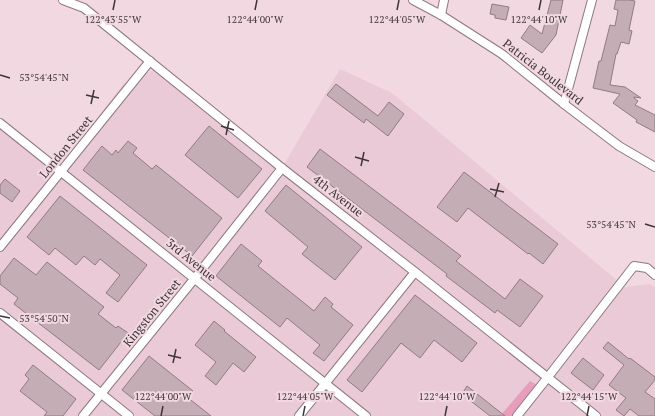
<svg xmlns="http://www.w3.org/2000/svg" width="655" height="416" font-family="'PT Serif',serif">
  <rect width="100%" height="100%" fill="#f1d8e1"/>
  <!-- built -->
  <path fill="#eacad6" d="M158 68 282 168 340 69 392 93 625 287 650 284 655 287V416H0V126L56 172 124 83Z"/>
  <!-- green -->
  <path fill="#e89dbb" d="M530 381 537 385 513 416H500Z"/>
  <!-- building -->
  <g fill="#c5adb6" stroke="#927b84">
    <path d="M551 0H563L556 35 542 53 521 38 530 25 542 34Z"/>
    <path d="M616 0H629L635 1 629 30 632 31 629 44 621 42 617 54H616L610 85 625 87 641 98 634 97V98L638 101 635 105 655 115V132L636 122 637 120 613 103 620 94 593 88 599 61H601L610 25 615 26 618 10 614 9Z"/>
    <path d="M492 4 509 7 506 20 495 18V15L490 14Z"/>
    <path d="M336 84 378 116 389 102 404 114 388 136 366 119 364 123 327 95Z"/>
    <path d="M209 126 262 169 238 198 185 155Z"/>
    <path d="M128 141 137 148 133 153 152 169 156 165 222 218 192 256 83 170 102 146 112 155 116 150 118 153Z"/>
    <path d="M320 149 461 256 456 261 505 299 520 279 543 296 520 327 497 310 495 313 446 276 447 274 307 167Z"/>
    <path d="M464 172 558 244 543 264 529 253 528 254 468 208 457 222 437 207Z"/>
    <path d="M5 179 20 191 12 202 0 193V185Z"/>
    <path d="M286 185 362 247 335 280 302 254 308 247 265 211Z"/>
    <path d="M60 196 147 265 118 302 106 293 120 275 100 259 95 265 84 256 76 265 55 248 49 255 27 237Z"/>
    <path d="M241 244 262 261 258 266 314 311 325 297 333 304 331 307 353 325 324 361 313 353 320 345 287 318 280 327 216 276Z"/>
    <path d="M14 258 36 275 47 262 104 307 98 314 116 328 118 326 128 333 99 370 14 304 18 298 0 284V276Z"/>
    <path d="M415 295 477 343 462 362 434 340 420 358 401 343 362 392 347 380Z"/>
    <path d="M214 321 225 330 224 331 256 357 244 372 233 363 216 385 205 376 216 362 195 345Z"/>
    <path d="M608 342 629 359 630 358 655 377V380L645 392 655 399V416H639L630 409 624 416 616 410 626 398 609 385 624 365 603 348Z"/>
    <path d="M149 356 193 391 187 397 211 416H155L122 390Z"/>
    <path d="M583 358 604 375 593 390 571 373Z"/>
    <path d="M33 365 76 399 63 416H44L47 412 20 391 29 379 25 375Z"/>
    <path d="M467 386 505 416H490L462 394Z"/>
  </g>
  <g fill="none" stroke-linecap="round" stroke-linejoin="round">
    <defs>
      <g id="street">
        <path d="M63 0 84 8 282 168 415 272 596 416"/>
        <path d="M413 0 441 15 502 54 564 104 619 146 655 167"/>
        <path d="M441 15 444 0"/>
        <path d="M564 104 592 0"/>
        <path d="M0 123 366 416"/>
        <path d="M0 247 150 61"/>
        <path d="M0 313 129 416"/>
        <path d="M83 416 195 278 282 168"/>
        <path d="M299 416 415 272"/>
        <path d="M517 416 548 377 634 266 647 268 655 275"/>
      </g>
    </defs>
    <!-- street casing -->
    <use href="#street" stroke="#8e7880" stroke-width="10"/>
    <!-- street -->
    <use href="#street" stroke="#fff" stroke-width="8"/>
  </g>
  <!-- ticks -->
  <path fill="none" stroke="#3f3539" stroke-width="1.5" d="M113 10 115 0M255 10 257 0M397 10 399 0M539 10 541 0M0 75 10 78M86 95 99 98M91 104 94 90M221 126 234 130M226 135 229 121M355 157 369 161M361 166 364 152M490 189 504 192M495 197 499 183M645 224 655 227M0 316 10 318M168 355 181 358M173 363 176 349M161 416 163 406M303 416 305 406M445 416 447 406M587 416 589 406"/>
  <g text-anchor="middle" stroke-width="4" stroke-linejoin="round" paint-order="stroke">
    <!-- street labels -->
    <g font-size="12" fill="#3f3539" stroke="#f1d8e1">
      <text transform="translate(543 72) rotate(38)" y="4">Patricia Boulevard</text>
      <text transform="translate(66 147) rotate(-51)" y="4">London Street</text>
      <text transform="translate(338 196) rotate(38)" y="4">4th Avenue</text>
      <text transform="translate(191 260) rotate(39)" y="4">3rd Avenue</text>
      <text transform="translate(152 313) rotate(-51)" y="4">Kingston Street</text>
    </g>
  </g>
  <g font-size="10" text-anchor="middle" fill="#3f3539" stroke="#f1d8e1" stroke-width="4" stroke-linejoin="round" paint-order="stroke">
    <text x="113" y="23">122°43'55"W</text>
    <text x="255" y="23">122°44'00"W</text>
    <text x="397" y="23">122°44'05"W</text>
    <text x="539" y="23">122°44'10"W</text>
    <text x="44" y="81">53°54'45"N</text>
    <text x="611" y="228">53°54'45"N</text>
    <text x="44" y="322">53°54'50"N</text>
    <text x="163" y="400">122°44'00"W</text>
    <text x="305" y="400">122°44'05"W</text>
    <text x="447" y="400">122°44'10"W</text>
    <text x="589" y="400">122°44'15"W</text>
  </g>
</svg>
